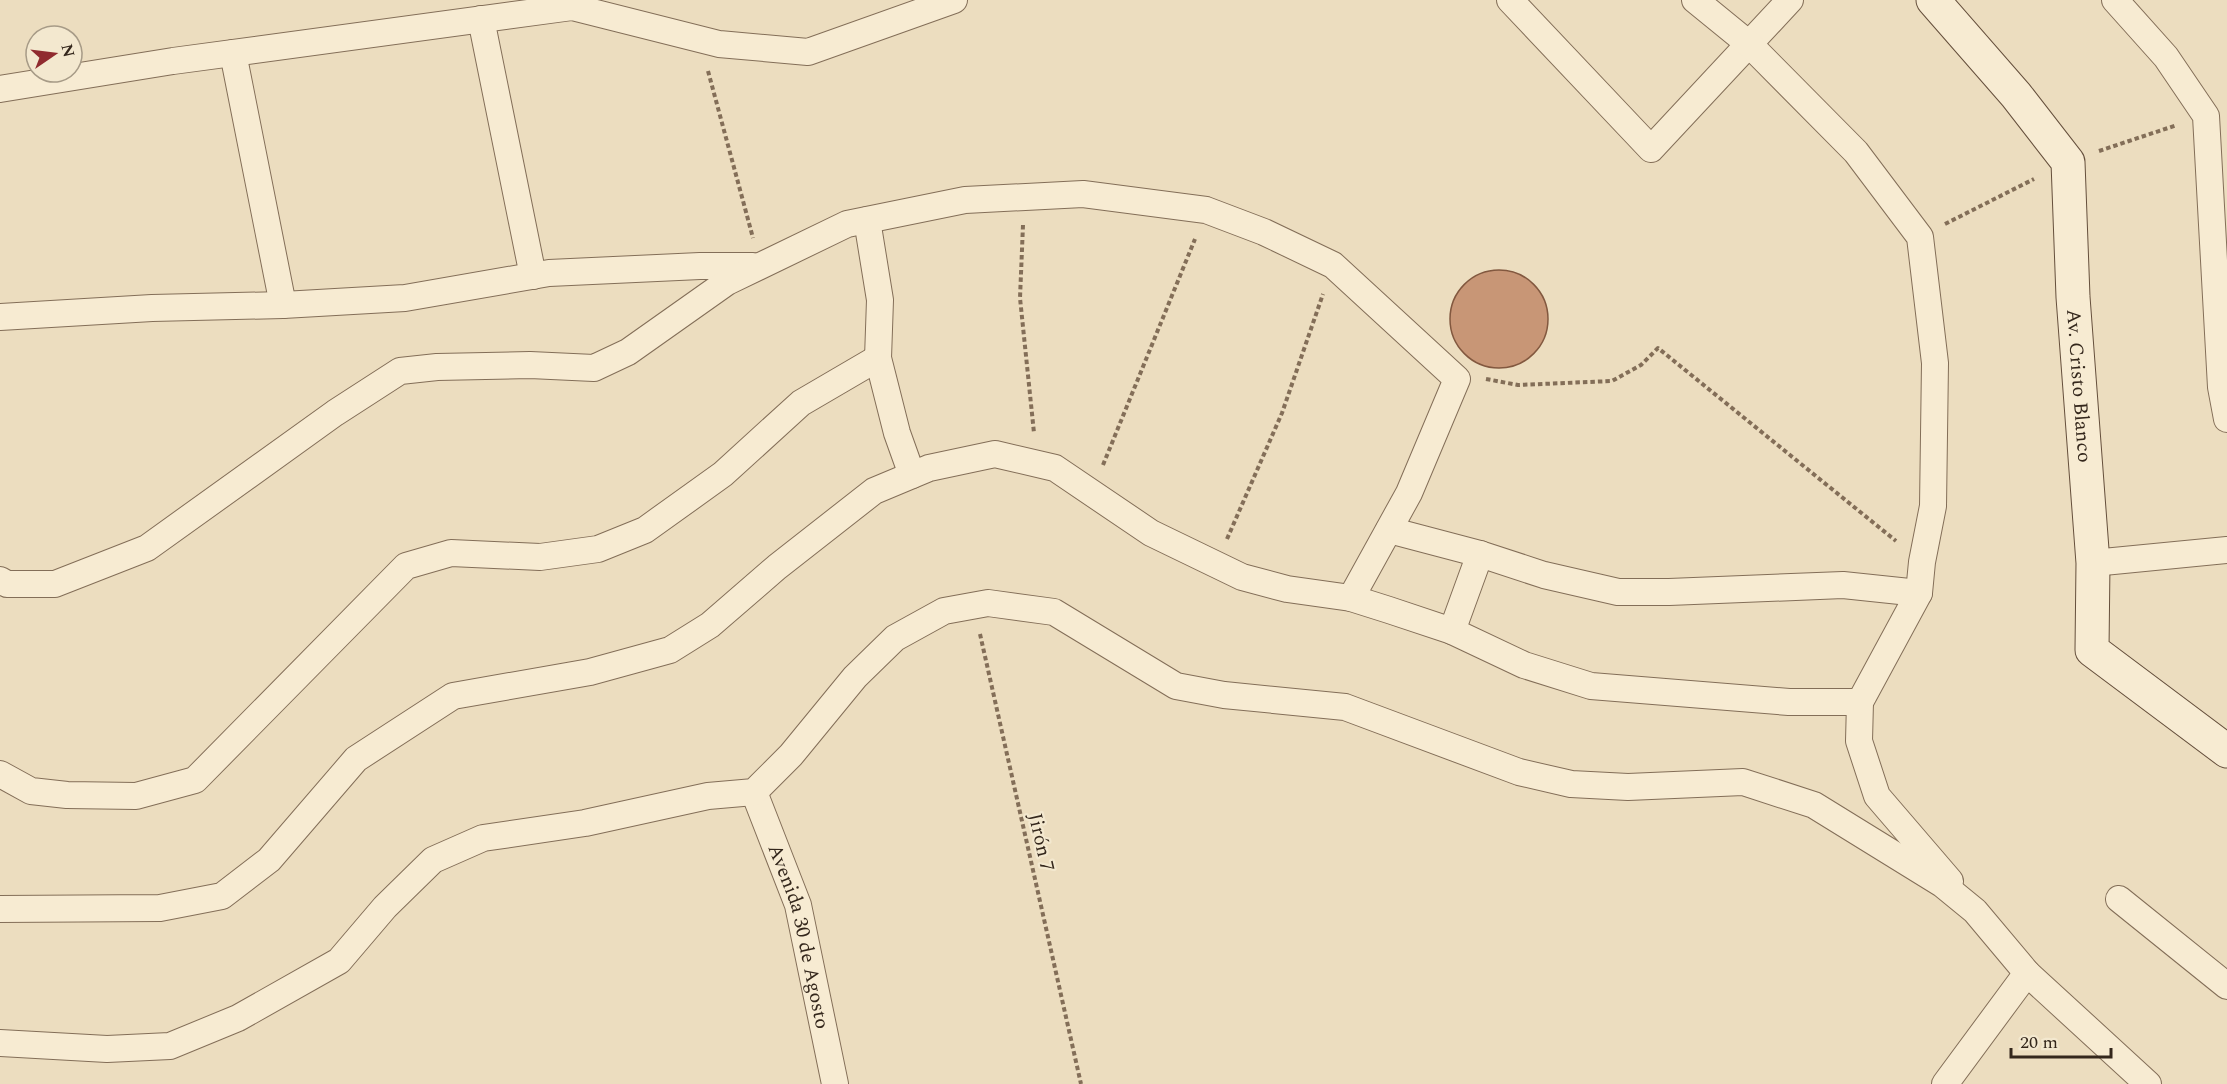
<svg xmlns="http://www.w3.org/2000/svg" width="2227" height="1084" font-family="Spectral,serif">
  <rect width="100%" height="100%" fill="#ecddbf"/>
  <!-- building -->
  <circle fill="#c89676" stroke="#82583f" stroke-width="1.5" cx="1499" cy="319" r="49"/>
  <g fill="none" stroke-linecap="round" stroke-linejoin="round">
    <defs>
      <g id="street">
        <path d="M1510 0 1651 149 1790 0"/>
        <path d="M1695 0 1749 44 1856 152 1920 237 1935 363 1933 506 1922 562 1919 593 1860 702 1859 741 1877 796 1950 881"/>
        <path d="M2115 0 2166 57 2206 116 2221 387 2227 419"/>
        <path d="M481 19 533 276"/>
        <path d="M233 53 283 305"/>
        <path d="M0 89 173 61 572 7 719 44 808 52 954 0"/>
        <path d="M867 220 880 300 878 358 897 433 912 475"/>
        <path d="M0 317 152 308 283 305 405 298 549 273 700 266H753"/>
        <path d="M1389 530 1480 554 1544 575 1618 592H1669L1843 585 1919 593"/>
        <path d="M2093 563 2227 550"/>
        <path d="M0 580 7 584H55L147 548 335 413 400 371 437 367 530 365 594 368 628 352 727 282 847 224 965 200 1083 194 1206 210 1264 232 1333 265 1457 379 1409 493 1351 598"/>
        <path d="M1452 631 1480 554"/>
        <path d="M0 774 31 791 67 795 136 796 195 780 406 566 451 553 540 557 598 549 645 530 723 474 801 403 878 358"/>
        <path id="s1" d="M754 792 798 905 835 1084"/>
        <path d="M2119 899 2227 986"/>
        <path d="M0 909 160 908 222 896 269 860 356 759 453 696 590 672 670 650 710 625 777 567 874 491 929 468 995 454 1055 468 1151 533 1242 577 1287 589 1351 598 1389 610 1452 631 1524 665 1591 686 1789 702H1860"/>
        <path d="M0 1043 107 1049 170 1046 238 1018 339 961 385 907 433 860 483 838 585 823 708 796 754 792 791 755 855 677 895 638 944 611 988 603 1054 612 1176 686 1224 695 1345 707 1519 772 1571 784 1628 787 1743 782 1814 805 1942 884 1975 911 2027 973 2148 1084"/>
        <path d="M1945 1084 2027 973"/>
      </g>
      <g id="secondary">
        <path id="s2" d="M1933 0 2016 95 2068 162 2073 297 2093 563 2092 650 2227 751"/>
      </g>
    </defs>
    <!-- street casing -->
    <use href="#street" stroke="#836e58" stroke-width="28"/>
    <!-- secondary casing -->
    <use href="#secondary" stroke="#654f3c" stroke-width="35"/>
    <!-- path -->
    <g stroke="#836e58" stroke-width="4" stroke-dasharray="4.5 3" stroke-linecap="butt">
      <path d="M708 71 753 238"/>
      <path d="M2099 151 2177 125"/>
      <path d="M1945 224 2034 179"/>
      <path d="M1023 225 1020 298 1034 433"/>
      <path d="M1486 379 1518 385 1612 381 1641 365 1658 348 1896 541"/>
      <path d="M1103 465 1195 239"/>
      <path d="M1227 539 1282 413 1323 294"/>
      <path d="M980 634 1081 1084"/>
    </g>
    <!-- street -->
    <use href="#street" stroke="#f7ebd2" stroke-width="26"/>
    <!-- secondary -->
    <use href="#secondary" stroke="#f7ebd2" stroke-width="33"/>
  </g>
  <g text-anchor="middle" stroke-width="4.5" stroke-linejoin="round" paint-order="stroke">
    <!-- street labels -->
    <g font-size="20" fill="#34271c" stroke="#f3e8cf">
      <text dy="7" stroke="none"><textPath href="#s2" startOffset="435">Av. Cristo Blanco</textPath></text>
      <text transform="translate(1042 842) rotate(77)" y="7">Jirón 7</text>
      <text dy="7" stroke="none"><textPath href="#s1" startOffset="152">Avenida 30 de Agosto</textPath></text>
    </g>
  </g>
  <!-- north arrow -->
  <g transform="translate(54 54) rotate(76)"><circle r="28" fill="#f3e8cf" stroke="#a79b87" stroke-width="1.5"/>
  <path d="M0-4.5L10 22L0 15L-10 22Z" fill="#902b2f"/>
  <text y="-9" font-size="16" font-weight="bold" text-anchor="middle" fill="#34271c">N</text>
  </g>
  <!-- scale -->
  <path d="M2011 1048v9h100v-9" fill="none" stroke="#34271c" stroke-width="3"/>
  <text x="2020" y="1048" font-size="18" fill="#34271c" stroke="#f3e8cf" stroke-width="4.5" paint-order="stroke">20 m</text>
</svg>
